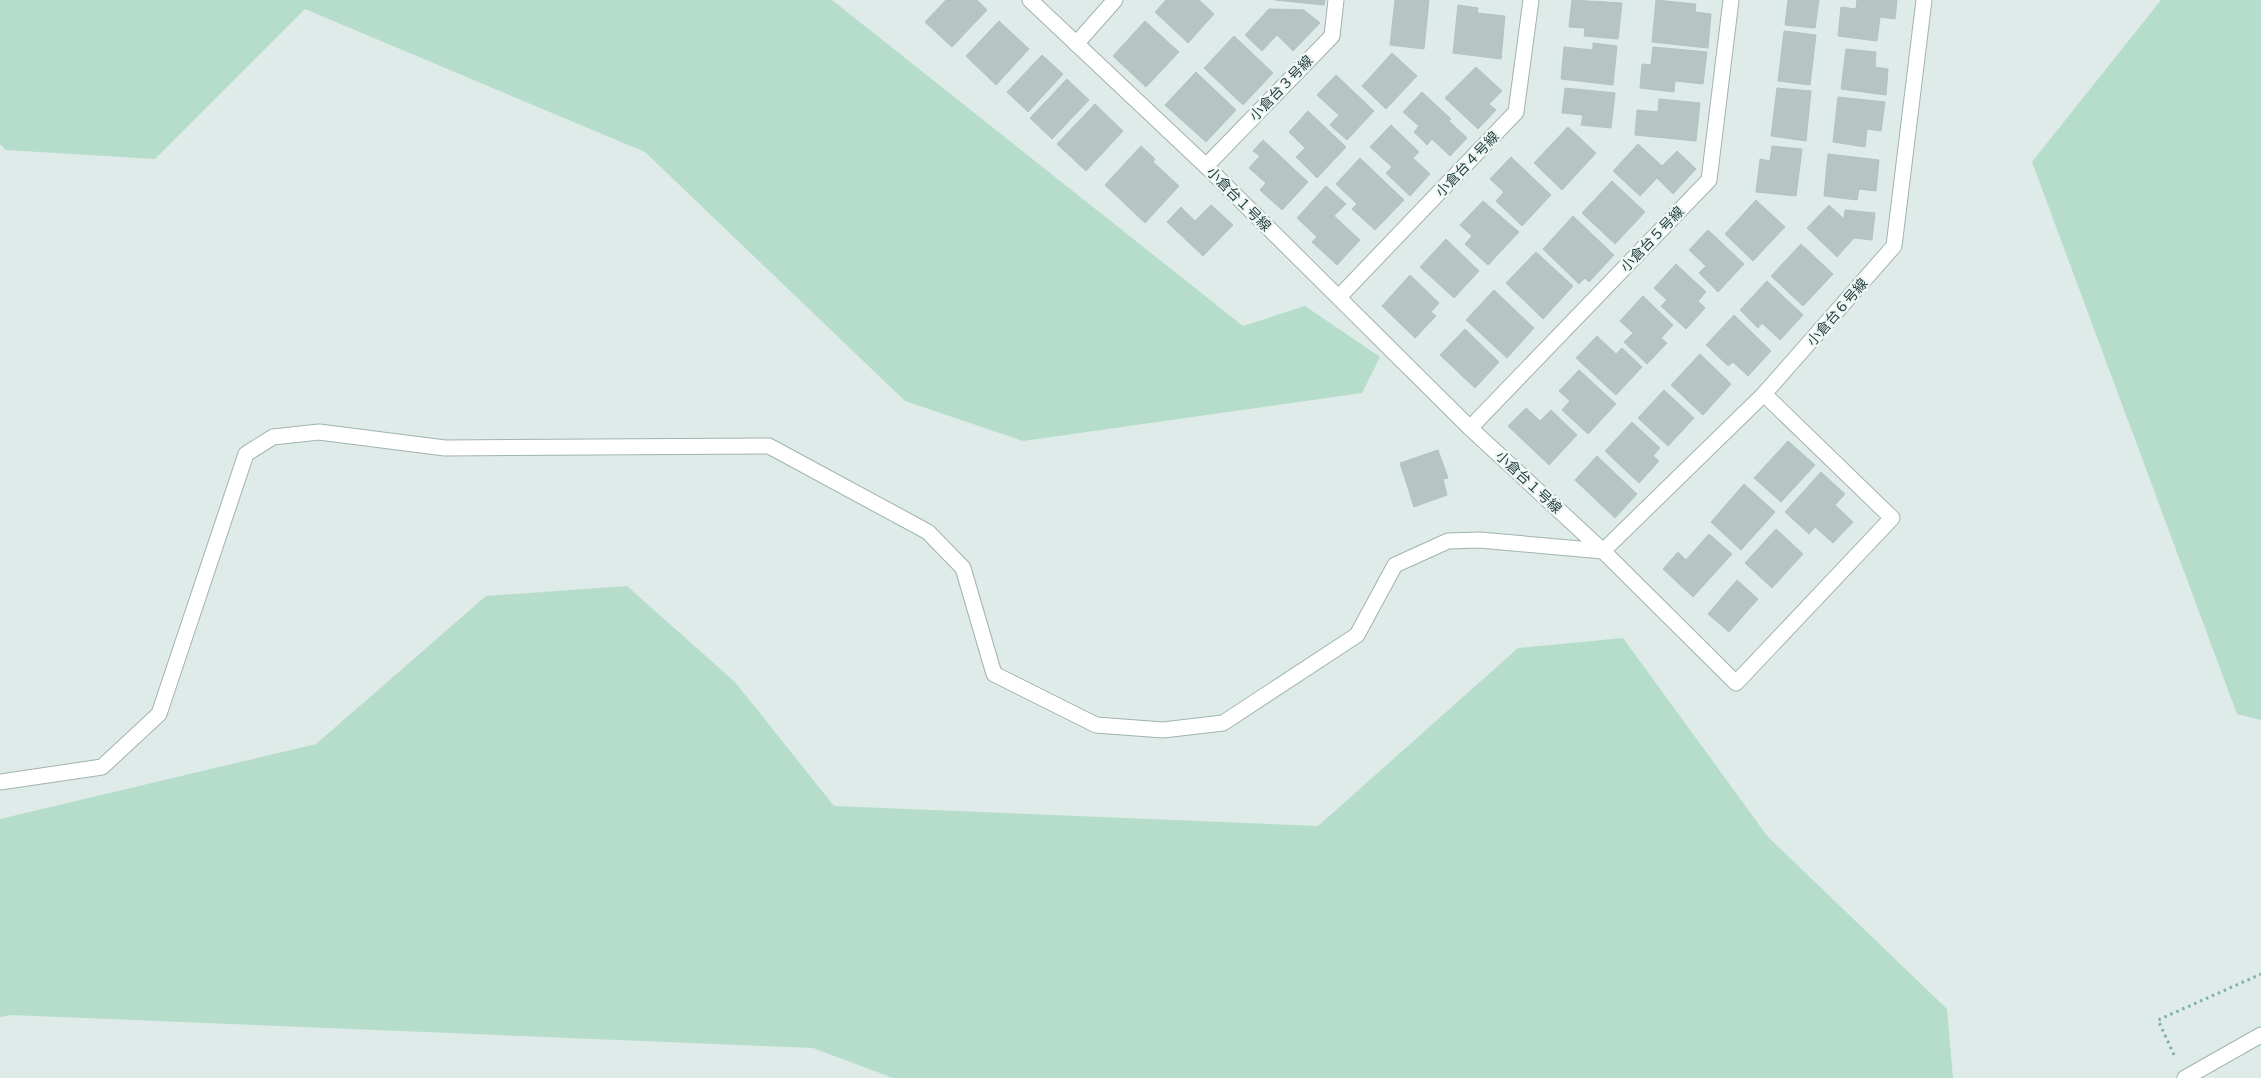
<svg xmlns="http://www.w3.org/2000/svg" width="2261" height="1078" font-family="Helvetica,'Noto Sans JP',sans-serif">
  <rect width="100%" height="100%" fill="#deebe8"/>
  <!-- green -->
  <g fill="#b6ddcb">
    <path d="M0 0H832L1243 326 1305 306 1380 357 1362 393 1023 441 905 401 645 152 305 9 155 159 6 150 0 144Z"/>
    <path d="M2161 0H2261V720L2237 714 2032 162Z"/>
    <path d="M627 586 735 682 834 806 1318 826 1518 648 1623 638 1768 837 1947 1009 1953 1078H893L813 1048 11 1015 0 1017V819L316 744 486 596Z"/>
  </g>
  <!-- building -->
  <g fill="#b4c5c2" stroke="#b1c4c1">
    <path d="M946 0H977L987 10 952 47 925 22Z"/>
    <path d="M1166 0H1199L1214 14 1188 43 1155 12Z"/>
    <path d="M1275 0H1325L1324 5Z"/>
    <path d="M1395 0H1429L1424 49 1390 45Z"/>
    <path d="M1572 0 1622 3 1618 39 1584 36 1585 28 1569 27Z"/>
    <path d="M1656 0 1696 4 1695 12 1711 14 1708 48 1652 42Z"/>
    <path d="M1788 0H1819L1815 28 1785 25Z"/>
    <path d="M1857 0H1897L1895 19 1880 17 1877 41 1838 36 1841 7 1856 9Z"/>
    <path d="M1458 5 1478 8 1477 13 1505 16 1501 59 1453 53Z"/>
    <path d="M1269 9 1304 10 1320 23 1293 51 1277 35 1262 51 1245 35Z"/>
    <path d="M999 21 1029 49 996 85 966 56Z"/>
    <path d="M1145 21 1179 52 1146 87 1113 56Z"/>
    <path d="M1784 31 1816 35 1810 85 1778 81Z"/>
    <path d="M1234 36 1273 73 1243 105 1204 68Z"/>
    <path d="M1593 43 1617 46 1613 85 1561 79 1564 47 1593 50Z"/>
    <path d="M1653 47 1707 52 1703 84 1675 81 1674 92 1640 88 1642 64 1651 65Z"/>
    <path d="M1846 49 1876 52 1875 67 1888 69 1886 95 1841 89Z"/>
    <path d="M1392 53 1417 76 1386 109 1362 86Z"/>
    <path d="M1042 55 1063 74 1028 112 1007 92Z"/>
    <path d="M1476 67 1502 91 1489 104 1496 110 1478 129 1445 98Z"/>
    <path d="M1196 72 1236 110 1206 142 1165 105Z"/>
    <path d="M1336 75 1374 111 1347 140 1330 125 1339 115 1317 95Z"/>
    <path d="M1067 79 1089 100 1052 139 1030 118Z"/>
    <path d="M1565 88 1615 93 1611 128 1581 125 1583 115 1562 113Z"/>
    <path d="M1777 88 1811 91 1806 141 1771 136Z"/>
    <path d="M1422 92 1451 119 1449 121 1467 138 1450 156 1432 139 1427 145 1414 132 1419 126 1403 112Z"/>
    <path d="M1838 97 1885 102 1881 131 1867 129 1865 147 1833 142Z"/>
    <path d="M1659 99 1700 103 1696 141 1635 135 1637 110 1658 112Z"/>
    <path d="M1095 104 1123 131 1086 171 1057 144Z"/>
    <path d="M1308 111 1346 147 1317 178 1296 157 1305 148 1289 132Z"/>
    <path d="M1391 125 1419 152 1413 158 1430 174 1410 196 1386 173 1392 167 1370 147Z"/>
    <path d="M1568 127 1596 153 1562 190 1534 163Z"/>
    <path d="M1263 140 1308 182 1282 210 1260 190 1266 183 1249 168 1260 156 1253 151Z"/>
    <path d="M1638 144 1662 166 1677 151 1696 169 1673 194 1657 178 1640 196 1613 171Z"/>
    <path d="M1141 146 1155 159 1153 162 1179 186 1145 223 1105 185Z"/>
    <path d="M1772 146 1802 149 1796 196 1756 192 1760 159 1770 161Z"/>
    <path d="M1828 154 1879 160 1876 191 1859 189 1857 200 1824 196Z"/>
    <path d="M1511 157 1551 195 1522 226 1496 201 1504 192 1490 179Z"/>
    <path d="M1360 158 1404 200 1375 230 1352 209 1357 204 1336 184Z"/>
    <path d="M1612 181 1645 212 1615 244 1582 213Z"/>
    <path d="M1326 186 1346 204 1334 216 1360 240 1337 265 1312 242 1317 237 1297 218Z"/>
    <path d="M1756 200 1785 227 1753 261 1725 234Z"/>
    <path d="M1483 201 1519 232 1488 265 1465 244 1472 236 1460 225Z"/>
    <path d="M1211 205 1233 225 1203 256 1167 222 1181 207 1195 221Z"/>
    <path d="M1829 205 1844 219 1845 210 1875 213 1872 240 1854 238 1837 257 1807 228Z"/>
    <path d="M1573 216 1614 255 1589 282 1585 278 1579 284 1543 249Z"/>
    <path d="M1708 230 1744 264 1718 292 1699 273 1706 266 1689 250Z"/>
    <path d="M1446 239 1479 271 1454 298 1420 267Z"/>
    <path d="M1801 244 1833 274 1803 306 1771 276Z"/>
    <path d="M1536 252 1573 286 1543 319 1506 283Z"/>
    <path d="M1676 264 1706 292 1698 301 1705 308 1686 329 1661 306 1667 300 1654 288Z"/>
    <path d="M1410 275 1439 303 1431 312 1436 316 1415 338 1382 306Z"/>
    <path d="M1767 281 1803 315 1780 340 1762 323 1758 328 1740 310Z"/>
    <path d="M1494 290 1534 328 1507 358 1466 320Z"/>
    <path d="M1643 296 1673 325 1661 338 1667 343 1647 364 1624 342 1633 333 1620 321Z"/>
    <path d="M1734 315 1771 351 1748 376 1733 362 1728 366 1706 345Z"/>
    <path d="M1465 329 1499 362 1475 388 1440 355Z"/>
    <path d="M1597 336 1616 354 1622 348 1642 367 1616 395 1576 358Z"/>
    <path d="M1700 354 1731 384 1703 415 1671 385Z"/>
    <path d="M1579 370 1616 404 1588 434 1562 410 1570 401 1559 391Z"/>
    <path d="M1664 390 1694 418 1668 446 1638 418Z"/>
    <path d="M1526 408 1540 421 1551 410 1577 435 1549 465 1508 426Z"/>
    <path d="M1632 422 1660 448 1653 456 1659 461 1639 483 1605 451Z"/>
    <path d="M1788 441 1815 465 1781 502 1754 478Z"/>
    <path d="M1438 450 1448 478 1443 479 1447 495 1414 507 1400 463Z"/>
    <path d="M1597 456 1637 494 1615 518 1575 480Z"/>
    <path d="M1821 472 1845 494 1835 505 1853 522 1833 543 1815 527 1809 534 1785 512Z"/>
    <path d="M1744 484 1775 512 1741 550 1711 522Z"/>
    <path d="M1776 529 1803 554 1772 588 1745 563Z"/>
    <path d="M1709 534 1732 554 1693 597 1663 569 1678 552 1686 560Z"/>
    <path d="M1737 580 1758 599 1729 632 1708 614Z"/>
  </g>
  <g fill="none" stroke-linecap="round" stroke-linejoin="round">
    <defs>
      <g id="minor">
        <path d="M1030 0 1206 166 1470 428 1603 551 1736 683 1892 518 1764 394"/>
        <path d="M1076 44 1115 0"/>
        <path d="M1206 166 1332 36 1336 0"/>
        <path d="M1339 297 1516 112 1531 0"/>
        <path d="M1470 428 1709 180 1731 0"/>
        <path d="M0 782 102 767 159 714 246 454 273 437 319 432 445 448 769 446 928 532 963 568 994 674 1096 725 1163 730 1223 723 1357 635 1395 565 1448 541 1480 540 1603 551 1764 394 1894 246 1924 0"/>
        <path d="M2185 1078 2261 1035"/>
      </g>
    </defs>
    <!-- minor casing -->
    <use href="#minor" stroke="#a1b3b0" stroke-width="17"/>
    <!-- path -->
    <path stroke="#7dafad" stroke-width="3" stroke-dasharray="2.5 4" stroke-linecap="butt" d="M2174 1055 2158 1020 2261 974"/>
    <!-- minor -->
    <use href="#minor" stroke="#fff" stroke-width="15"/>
  </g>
  <g text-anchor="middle" stroke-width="4.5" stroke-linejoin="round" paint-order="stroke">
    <!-- street labels -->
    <g font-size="14" fill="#1f3b3a" stroke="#eff7f5">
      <text transform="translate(1281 88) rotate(-46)" y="5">小倉台３号線</text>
      <text transform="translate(1467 164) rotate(-46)" y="5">小倉台４号線</text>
      <text transform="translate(1239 199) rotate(45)" y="5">小倉台１号線</text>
      <text transform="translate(1652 239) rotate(-46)" y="5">小倉台５号線</text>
      <text transform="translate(1837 312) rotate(-49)" y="5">小倉台６号線</text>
      <text transform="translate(1529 482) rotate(43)" y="5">小倉台１号線</text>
    </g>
  </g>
</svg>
